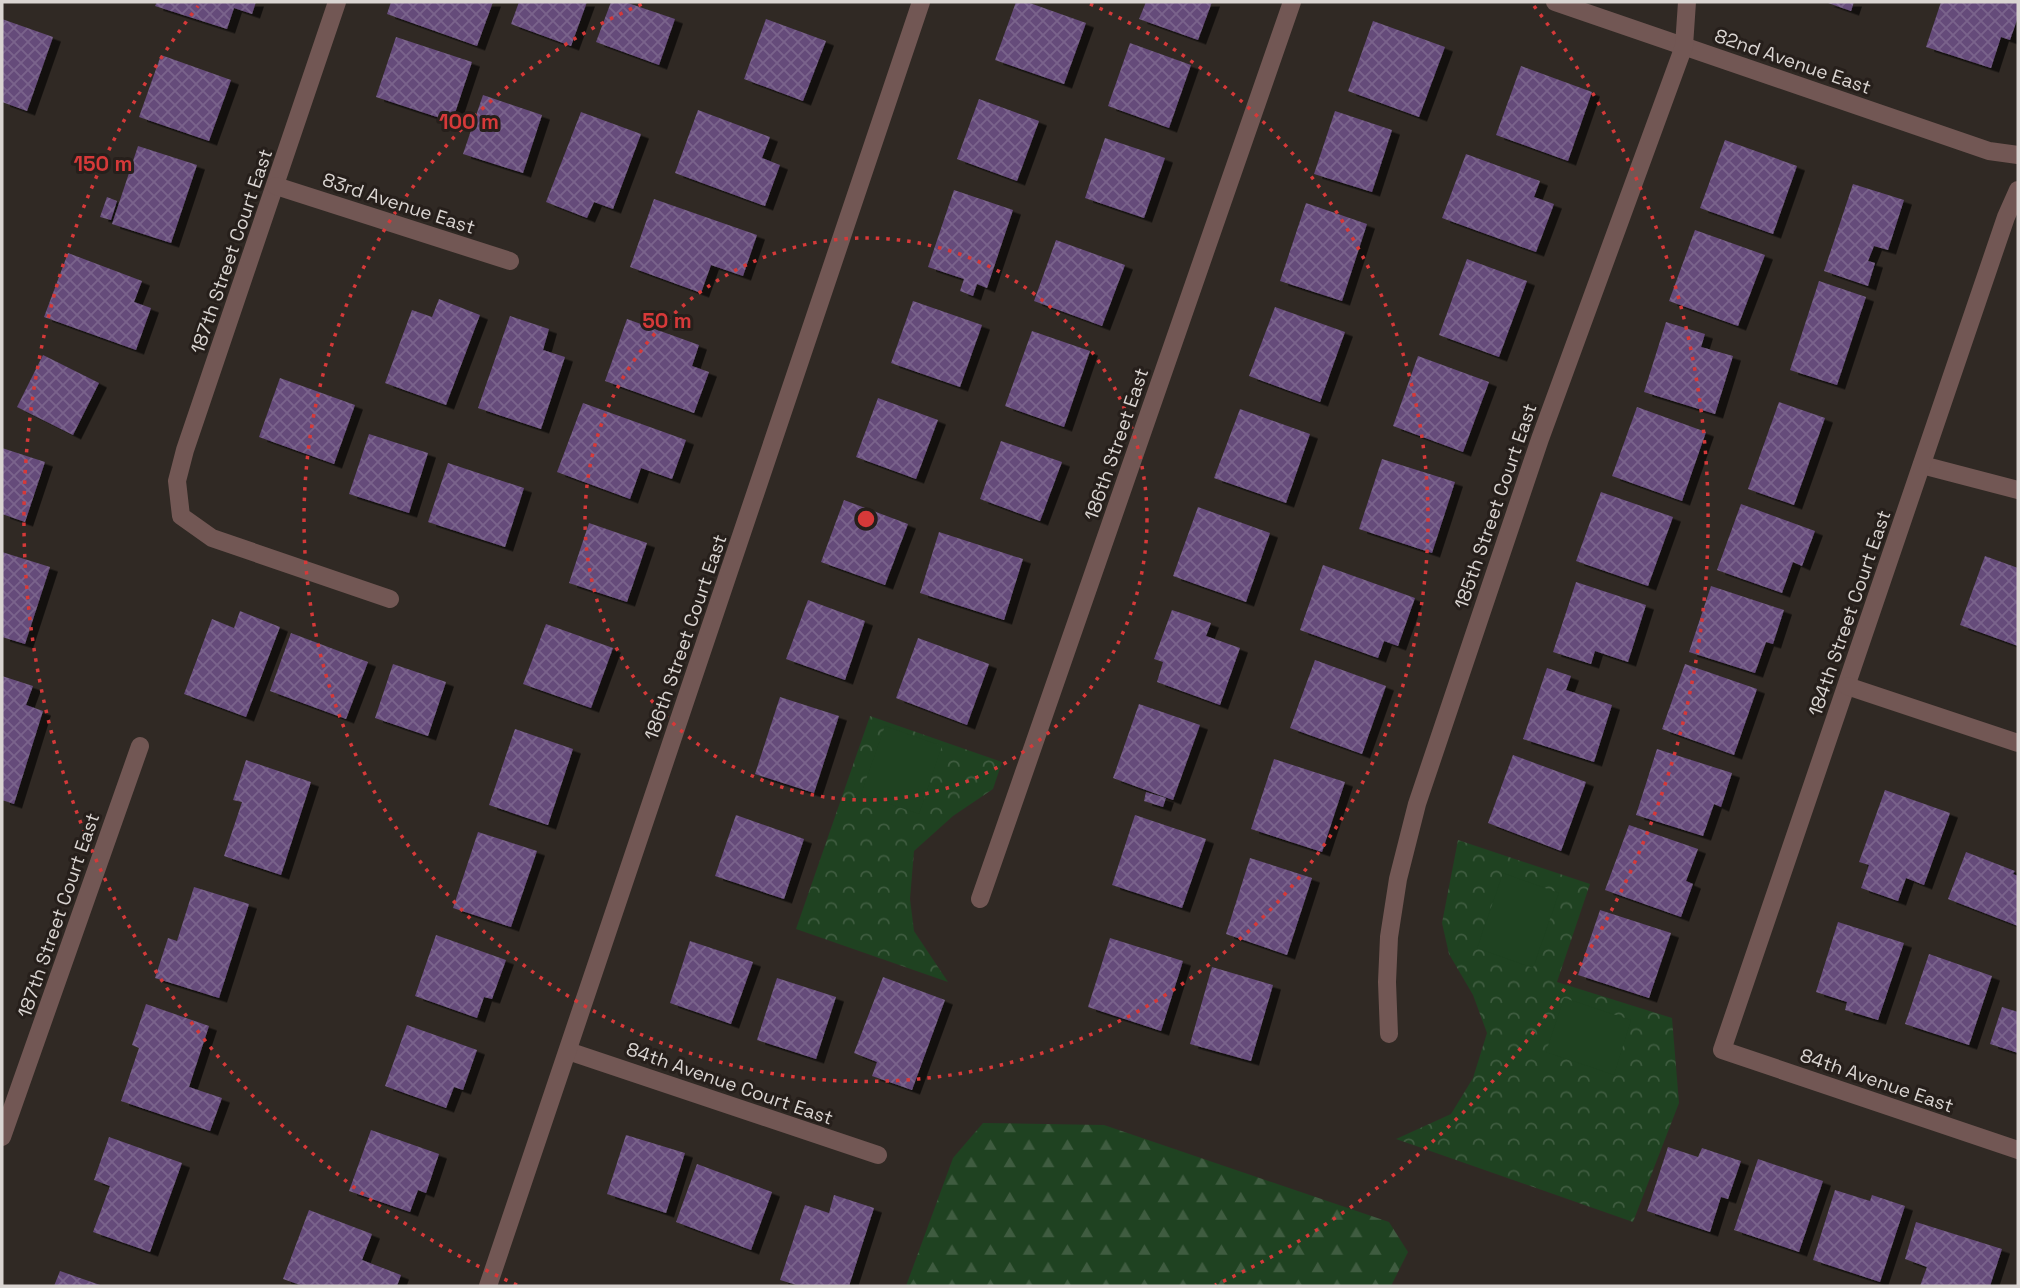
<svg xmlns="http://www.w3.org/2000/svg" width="2020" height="1288" font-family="'Space Grotesk',sans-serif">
  <defs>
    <pattern id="forest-firs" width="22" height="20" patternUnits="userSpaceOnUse" patternTransform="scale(1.75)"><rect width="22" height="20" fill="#1f4221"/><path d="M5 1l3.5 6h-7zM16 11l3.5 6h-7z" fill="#3f5c40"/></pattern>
    <pattern id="park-crowns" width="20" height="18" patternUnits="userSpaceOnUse" patternTransform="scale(1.75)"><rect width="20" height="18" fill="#1f4221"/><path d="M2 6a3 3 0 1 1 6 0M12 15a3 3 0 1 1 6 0" fill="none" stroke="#3f5c40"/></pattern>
    <pattern id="building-cross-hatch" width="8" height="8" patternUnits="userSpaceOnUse" patternTransform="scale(1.75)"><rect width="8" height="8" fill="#654b7a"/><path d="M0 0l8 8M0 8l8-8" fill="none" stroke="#7a648c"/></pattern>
    <filter id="shadow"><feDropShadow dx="8" dy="4.5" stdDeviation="0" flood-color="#0009"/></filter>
  </defs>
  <rect width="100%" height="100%" fill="#302924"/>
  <!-- forest -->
  <path fill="url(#forest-firs)" d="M983 1123 1104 1125 1389 1222 1408 1252 1391 1286H906L953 1158Z"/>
  <!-- park -->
  <g fill="url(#park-crowns)">
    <path d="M870 716 1002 762 993 789 953 816 914 851 910 899 914 931 948 982 796 929Z"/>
    <path d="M1458 840 1590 884 1557 982 1672 1018 1679 1103 1633 1222 1396 1139 1451 1114 1473 1078 1487 1033 1473 995 1449 954 1442 923Z"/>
  </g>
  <!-- pitch -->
  <g fill="#1f4221">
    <path d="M885 726 942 746 919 814 861 794Z"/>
    <path d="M1503 873 1559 893 1533 968 1477 948Z"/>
    <path d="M1564 998 1631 1020 1614 1075 1546 1052Z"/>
  </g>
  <!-- building -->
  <g fill="url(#building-cross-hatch)" filter="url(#shadow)">
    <path d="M157 2H256L252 14 234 8 227 29 155 6Z"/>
    <path d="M391 2H493L477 46 387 14Z"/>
    <path d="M519 2H587L571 46 511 24Z"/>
    <path d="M611 2H625L675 19 659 65 596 42Z"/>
    <path d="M1016 2H1027L1086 23 1064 84 995 60Z"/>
    <path d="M1146 2H1212L1198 40 1139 19Z"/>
    <path d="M1825 2H1854L1851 11Z"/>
    <path d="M1941 2H2018V17L2010 40 2001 37 1991 68 1926 47Z"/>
    <path d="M2 19 53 37 27 111 2 102Z"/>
    <path d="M766 19 826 41 803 101 744 79Z"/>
    <path d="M1373 21 1445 47 1419 117 1348 91Z"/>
    <path d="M396 37 472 62 452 122 376 97Z"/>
    <path d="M1130 43 1191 65 1169 128 1108 106Z"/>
    <path d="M161 55 231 80 209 141 139 117Z"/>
    <path d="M1521 66 1592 92 1568 161 1496 135Z"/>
    <path d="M483 95 542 115 523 173 463 154Z"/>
    <path d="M979 99 1039 121 1017 181 957 159Z"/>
    <path d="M698 110 770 137 762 158 780 165 765 206 675 173Z"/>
    <path d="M1335 111 1392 130 1372 192 1314 174Z"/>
    <path d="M581 112 641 134 613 209 594 202 587 218 546 202Z"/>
    <path d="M1105 138 1165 158 1144 218 1085 198Z"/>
    <path d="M1725 140 1797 166 1773 234 1700 208Z"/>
    <path d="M138 146 197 165 171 243 112 224Z"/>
    <path d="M1466 154 1540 181 1534 197 1554 204 1536 252 1442 218Z"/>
    <path d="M1853 184 1904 200 1888 250 1874 246 1868 261 1875 263 1868 286 1824 271Z"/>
    <path d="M954 190 1013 210 987 288 977 284 973 296 960 291 964 279 928 267Z"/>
    <path d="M107 197 117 201 111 220 100 217Z"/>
    <path d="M654 199 757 235 743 276 711 265 701 293 630 267Z"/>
    <path d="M1306 203 1367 224 1342 301 1280 281Z"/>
    <path d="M1695 230 1765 255 1738 326 1669 301Z"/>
    <path d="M1056 240 1125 265 1102 326 1034 301Z"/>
    <path d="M68 253 142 281 134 302 151 308 136 350 44 317Z"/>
    <path d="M1467 259 1527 281 1499 357 1439 335Z"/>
    <path d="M1819 281 1866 297 1837 385 1790 370Z"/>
    <path d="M439 299 480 315 446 405 385 383 412 310 432 317Z"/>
    <path d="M913 301 982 325 960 387 891 363Z"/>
    <path d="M1275 307 1345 332 1320 402 1249 376Z"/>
    <path d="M510 316 549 329 543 350 565 357 541 429 478 408Z"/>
    <path d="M627 319 699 345 692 366 709 372 694 413 605 381Z"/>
    <path d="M1666 322 1705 334 1701 347 1733 356 1715 414 1644 392Z"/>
    <path d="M1032 331 1090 351 1064 427 1005 406Z"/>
    <path d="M43 355 99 383 73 435 17 407Z"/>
    <path d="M1418 356 1489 382 1463 452 1393 426Z"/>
    <path d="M280 378 355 405 334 464 259 437Z"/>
    <path d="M878 398 938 420 916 479 856 457Z"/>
    <path d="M1779 402 1825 418 1794 505 1748 489Z"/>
    <path d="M583 403 686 440 672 479 641 468 630 499 557 472Z"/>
    <path d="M1637 407 1706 432 1682 501 1612 476Z"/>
    <path d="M1240 409 1310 434 1286 503 1214 478Z"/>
    <path d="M369 434 428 453 409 513 349 494Z"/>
    <path d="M1001 441 1062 462 1040 521 980 499Z"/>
    <path d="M2 448 45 462 25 522 2 514Z"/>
    <path d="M1382 459 1455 482 1432 553 1359 529Z"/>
    <path d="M448 463 524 488 505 547 428 522Z"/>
    <path d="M1601 492 1673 517 1648 586 1576 561Z"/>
    <path d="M844 500 908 524 885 585 821 562Z"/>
    <path d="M1741 504 1815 531 1802 566 1793 562 1782 593 1717 570Z"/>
    <path d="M1198 507 1270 533 1246 602 1173 576Z"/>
    <path d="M589 523 647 543 627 602 569 583Z"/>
    <path d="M939 532 1023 559 1004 620 920 593Z"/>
    <path d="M2 552 50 567 25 644 2 637Z"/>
    <path d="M1985 556 2018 568V646L1960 625Z"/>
    <path d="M1323 565 1415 598 1398 646 1384 641 1378 658 1300 630Z"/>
    <path d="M1576 582 1646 605 1628 662 1595 651 1591 664 1553 652Z"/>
    <path d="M1711 586 1784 610 1773 644 1766 642 1755 673 1689 652Z"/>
    <path d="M808 600 865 621 845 680 786 659Z"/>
    <path d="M1172 610 1211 623 1206 636 1240 648 1220 705 1157 682 1163 662 1154 659Z"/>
    <path d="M240 611 280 627 246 717 184 694 212 619 234 628Z"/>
    <path d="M546 624 613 648 591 708 523 684Z"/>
    <path d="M291 633 368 662 346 719 270 691Z"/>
    <path d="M918 638 989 664 967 725 896 698Z"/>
    <path d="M1315 660 1386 686 1362 754 1290 728Z"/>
    <path d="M393 664 446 682 428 736 375 718Z"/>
    <path d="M1685 664 1757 689 1734 755 1662 729Z"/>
    <path d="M1547 668 1571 676 1566 690 1612 705 1594 762 1523 739Z"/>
    <path d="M2 676 33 686 26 705 43 711 14 804 2 800Z"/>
    <path d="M780 697 839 716 814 793 755 774Z"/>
    <path d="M1139 704 1200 725 1173 800 1113 778Z"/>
    <path d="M515 729 573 749 548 825 489 805Z"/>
    <path d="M1657 749 1732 773 1721 807 1714 804 1703 836 1636 815Z"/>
    <path d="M1513 755 1586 782 1561 851 1488 823Z"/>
    <path d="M1274 759 1345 782 1322 852 1251 829Z"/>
    <path d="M246 760 311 782 281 875 224 856 242 802 233 800Z"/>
    <path d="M1885 790 1950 813 1924 885 1906 878 1898 901 1861 888 1869 865 1859 862Z"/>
    <path d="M1146 792 1166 798 1163 807 1144 801Z"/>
    <path d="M736 815 804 839 784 899 715 876Z"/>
    <path d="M1135 815 1206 839 1182 908 1112 885Z"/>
    <path d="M1629 825 1698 849 1686 881 1693 884 1681 917 1605 890Z"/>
    <path d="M478 832 537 851 511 927 453 908Z"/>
    <path d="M1966 852 2015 871 2013 874 2018 876V926L1948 899Z"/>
    <path d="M1250 858 1312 878 1287 955 1226 934Z"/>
    <path d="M194 887 249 904 219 998 155 978 168 938 177 941Z"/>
    <path d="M1600 910 1671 933 1649 998 1578 975Z"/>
    <path d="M1838 922 1904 943 1878 1020 1845 1010 1847 1002 1816 992Z"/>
    <path d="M436 935 506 960 492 999 484 997 477 1018 415 996Z"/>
    <path d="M1110 938 1183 961 1161 1031 1088 1007Z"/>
    <path d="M690 941 753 962 731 1024 670 1003Z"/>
    <path d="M1929 954 1992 976 1969 1045 1905 1024Z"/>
    <path d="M1212 967 1273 985 1251 1061 1190 1044Z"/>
    <path d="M883 977 945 1000 912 1090 872 1076 877 1062 854 1053Z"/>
    <path d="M777 978 836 997 816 1059 757 1040Z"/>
    <path d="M146 1004 209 1026 189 1087 222 1098 210 1131 121 1101 139 1048 132 1045Z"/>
    <path d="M2002 1007 2018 1012V1053L1990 1044Z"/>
    <path d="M407 1025 477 1050 463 1090 454 1087 446 1108 385 1086Z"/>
    <path d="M371 1130 439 1154 426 1193 418 1190 410 1212 349 1191Z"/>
    <path d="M626 1135 685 1153 666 1213 607 1194Z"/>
    <path d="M109 1137 182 1163 150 1252 93 1232 110 1186 94 1180Z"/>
    <path d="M1668 1147 1698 1157 1702 1148 1741 1161 1728 1199 1721 1197 1710 1232 1647 1211Z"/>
    <path d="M1758 1159 1823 1181 1799 1252 1734 1230Z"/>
    <path d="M697 1164 772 1192 751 1250 676 1222Z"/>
    <path d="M1835 1190 1870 1201 1872 1195 1905 1206 1880 1282 1813 1260Z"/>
    <path d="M834 1195 874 1208 849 1286H800L780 1280 805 1205 829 1213Z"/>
    <path d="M309 1210 372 1234 362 1260 401 1275 397 1286H303L283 1279Z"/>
    <path d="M1916 1222 2002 1249 1990 1286H1920L1927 1267 1905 1259Z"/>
    <path d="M60 1271 103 1286H54Z"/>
  </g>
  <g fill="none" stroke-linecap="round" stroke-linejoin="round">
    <!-- service -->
    <path stroke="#725754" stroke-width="18" d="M1922 465 2018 490"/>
    <!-- minor -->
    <g stroke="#725754" stroke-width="18">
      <path d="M337 2 185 450 177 481 181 516 212 538 390 599"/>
      <path d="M1555 2 1989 151 2018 155"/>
      <path d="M276 186 510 261"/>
      <path d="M2018 190 2006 217 1722 1050 2018 1150"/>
      <path d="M1847 686 2018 743"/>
      <path d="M980 899 1292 2"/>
      <path d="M1389 1034 1387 982 1389 937 1398 879 1417 804 1540 439 1684 46 1687 2"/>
      <path d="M568 1051 878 1155"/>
      <path d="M2 1137 140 746"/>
      <path d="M488 1286 921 2"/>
    </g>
  </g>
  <!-- distance rings -->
  <g fill="none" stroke="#d63939" stroke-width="3.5" stroke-dasharray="3.5 7">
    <circle cx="866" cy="519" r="281"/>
    <path d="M1090 4A562 562 0 1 1 642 4"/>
    <path d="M517 1285A842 842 0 0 1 198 6M1534 6A842 842 0 0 1 1215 1285"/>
  </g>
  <g text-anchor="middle" stroke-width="6" stroke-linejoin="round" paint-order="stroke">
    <!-- street labels -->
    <g font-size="19" fill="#dad5d2" stroke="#261f1b">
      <text transform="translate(1793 61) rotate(19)" y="7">82nd Avenue East</text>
      <text transform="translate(399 203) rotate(18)" y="7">83rd Avenue East</text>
      <text transform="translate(231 251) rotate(-71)" y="7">187th Street Court East</text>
      <text transform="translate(1116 444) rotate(-71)" y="7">186th Street East</text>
      <text transform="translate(1495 506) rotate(-71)" y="7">185th Street Court East</text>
      <text transform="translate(1849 613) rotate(-71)" y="7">184th Street Court East</text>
      <text transform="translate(685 637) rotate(-71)" y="7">186th Street Court East</text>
      <text transform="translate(58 915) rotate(-71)" y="7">187th Street Court East</text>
      <text transform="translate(1877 1080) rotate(19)" y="7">84th Avenue East</text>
      <text transform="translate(730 1083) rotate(19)" y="7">84th Avenue Court East</text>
    </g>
  </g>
  <circle cx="866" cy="519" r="10" fill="#d63939" stroke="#261f1b" stroke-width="3.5"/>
  <g font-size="21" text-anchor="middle" font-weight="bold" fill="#d63939" stroke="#261f1b" stroke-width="6" stroke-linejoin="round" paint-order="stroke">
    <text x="469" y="129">100 m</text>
    <text x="103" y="171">150 m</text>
    <text x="667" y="328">50 m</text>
  </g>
  <!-- border -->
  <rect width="2020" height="1288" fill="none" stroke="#dad5d2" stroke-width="7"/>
</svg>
